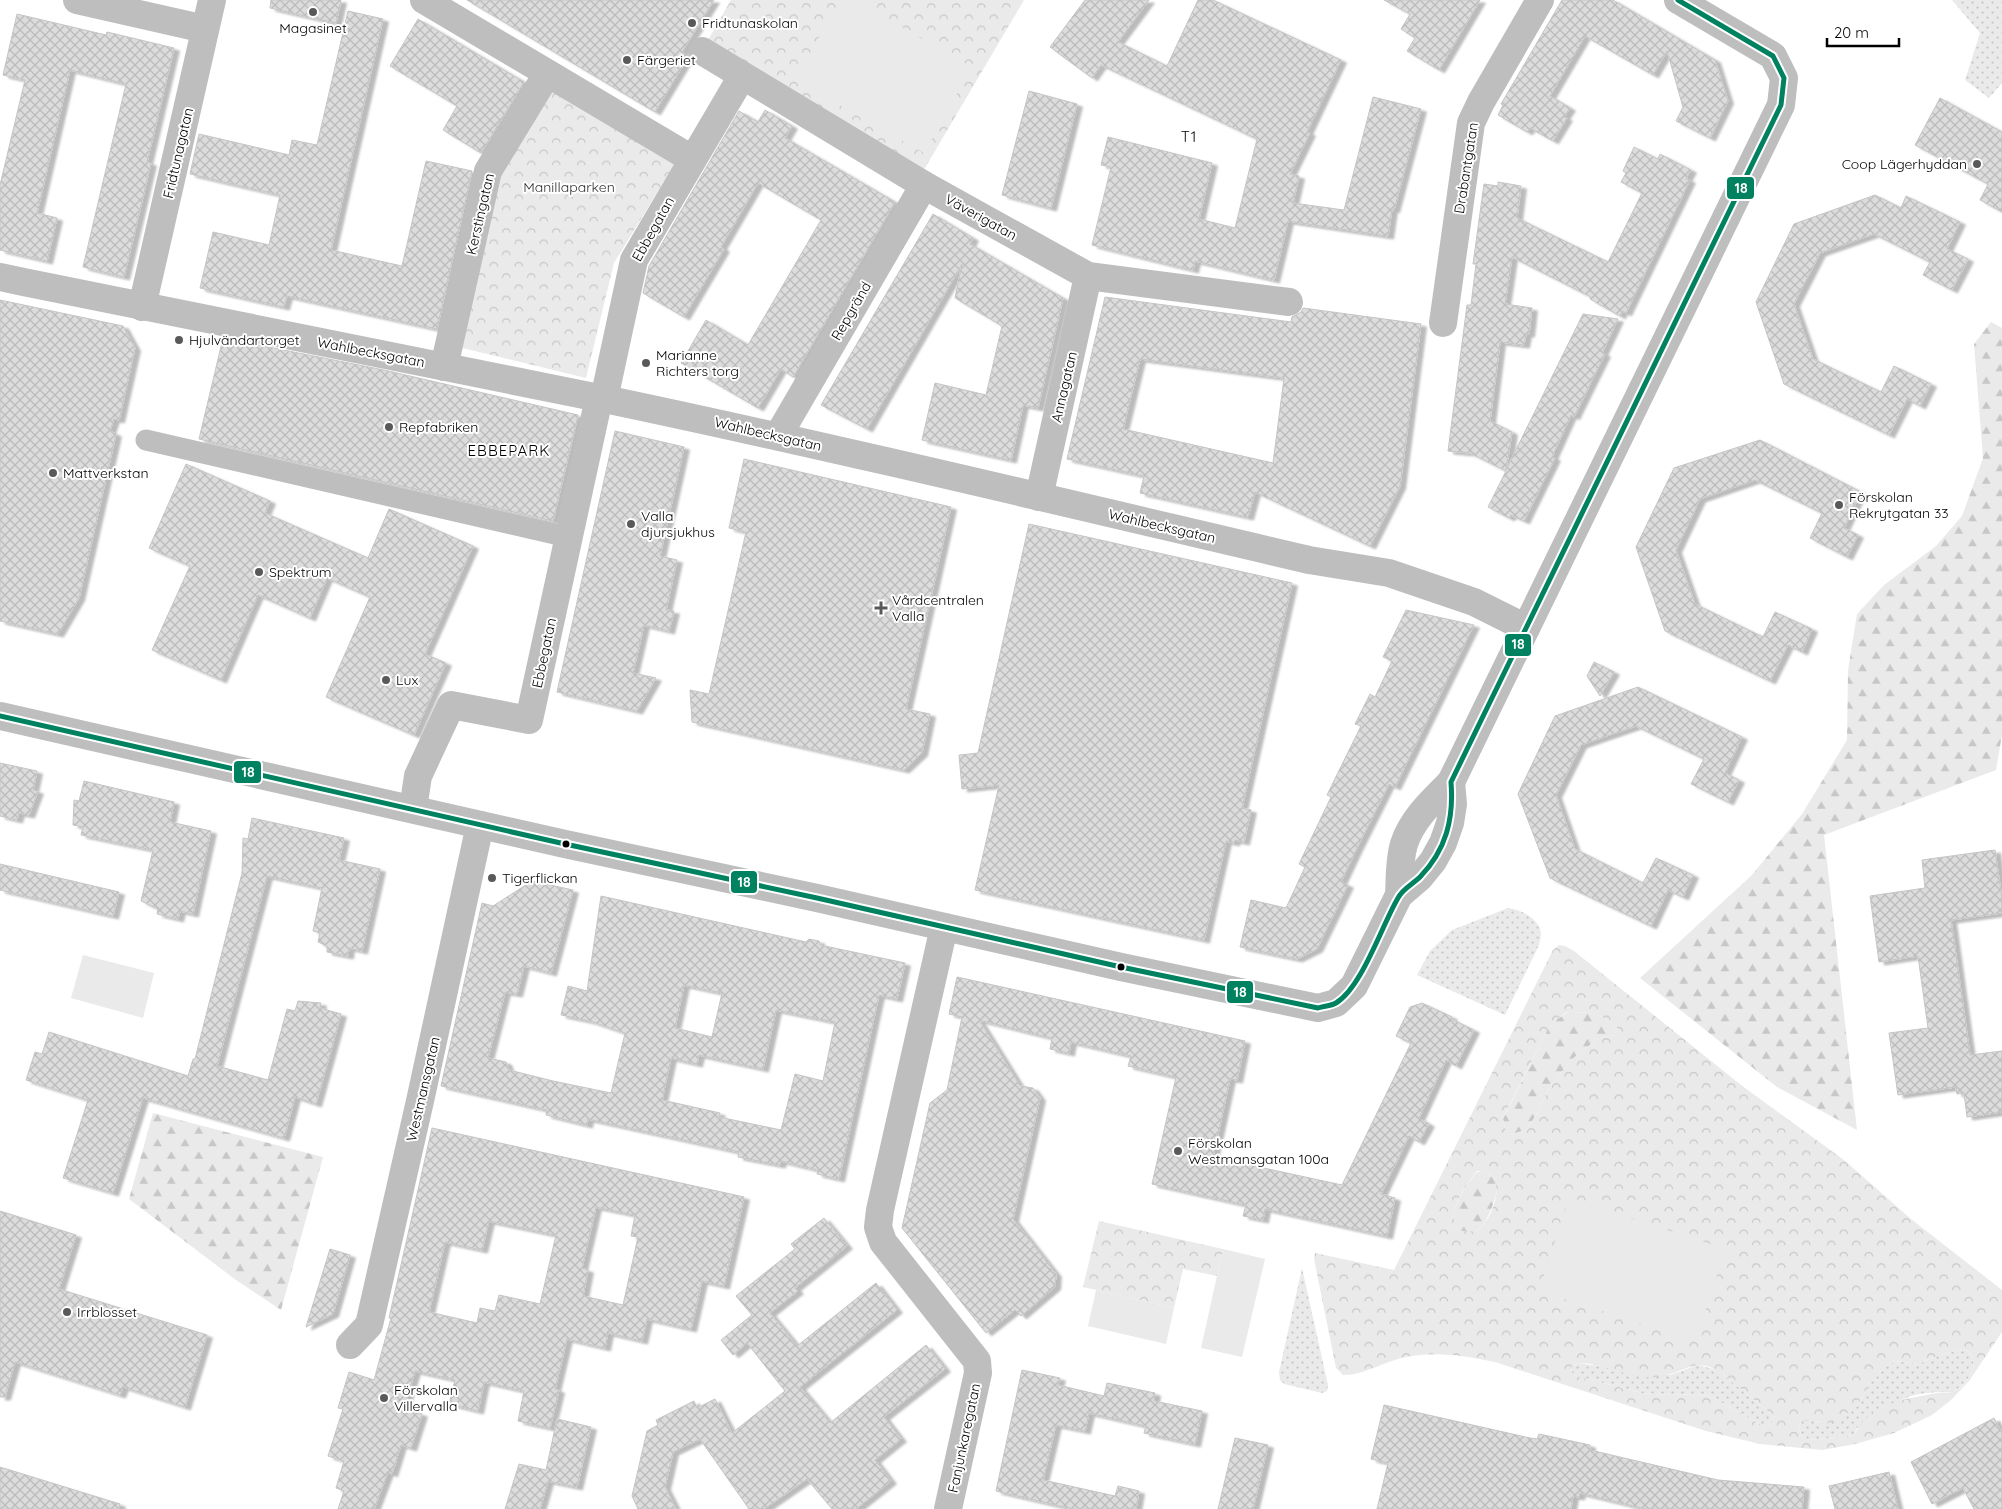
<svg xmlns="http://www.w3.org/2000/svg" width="2002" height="1509" font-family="Quicksand,sans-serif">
  <defs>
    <pattern id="grass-dots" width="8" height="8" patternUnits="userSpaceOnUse" patternTransform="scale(1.25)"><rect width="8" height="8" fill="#eaeaea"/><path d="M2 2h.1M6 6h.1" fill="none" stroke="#c7c7c7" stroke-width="1.8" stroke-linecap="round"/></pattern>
    <pattern id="forest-firs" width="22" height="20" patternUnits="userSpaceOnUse" patternTransform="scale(1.25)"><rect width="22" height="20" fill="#eaeaea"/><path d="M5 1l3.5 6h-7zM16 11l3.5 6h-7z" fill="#c7c7c7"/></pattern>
    <pattern id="park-crowns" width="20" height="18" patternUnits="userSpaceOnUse" patternTransform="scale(1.25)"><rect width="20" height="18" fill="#eaeaea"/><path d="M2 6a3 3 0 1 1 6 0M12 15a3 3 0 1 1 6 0" fill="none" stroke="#c7c7c7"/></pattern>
    <pattern id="building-cross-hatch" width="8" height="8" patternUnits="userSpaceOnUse" patternTransform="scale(1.25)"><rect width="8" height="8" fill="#dcdcdc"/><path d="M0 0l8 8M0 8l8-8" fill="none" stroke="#bbb"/></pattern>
    <filter id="shadow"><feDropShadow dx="5.5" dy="3" stdDeviation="1" flood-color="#0004"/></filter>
  </defs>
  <rect width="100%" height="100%" fill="#fff"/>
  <!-- grass -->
  <g fill="url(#grass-dots)">
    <path d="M1952 0H2002V83L1989 98 1965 80 1980 33Z"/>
    <path d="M1508 908C1519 909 1536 917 1540 929 1542 934 1540 940 1539 945L1505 1015 1417 975 1430 951 1452 930Z"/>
    <path d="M1302 1268 1328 1385 1327 1391 1322 1393 1284 1384 1280 1380 1279 1372Z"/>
    <path d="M1963 1349C1985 1356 1969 1386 1952 1392 1949 1393 1945 1392 1941 1392 1934 1392 1918 1394 1911 1396 1898 1400 1870 1420 1857 1428L1854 1435 1809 1440 1801 1435 1799 1428 1801 1421H1815L1825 1424 1857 1406 1870 1383 1888 1364 1899 1361 1918 1364 1937 1356Z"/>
    <path d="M1577 1363 1670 1375 1698 1365 1717 1370 1725 1376 1773 1415 1774 1419 1771 1425 1765 1427 1711 1397 1697 1394 1670 1395 1642 1393 1576 1376 1571 1372 1572 1367Z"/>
  </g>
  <!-- forest -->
  <g fill="url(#forest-firs)">
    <path d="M1991 322 2002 328V735L1996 770 1824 835 1857 1130 1777 1087 1640 978 1752 875 1802 814 1847 740 1848 670 1857 614 1884 585 1936 546 1962 516 1983 458 1974 344Z"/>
    <path d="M1568 1012C1588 1012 1604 1013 1618 1029L1614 1035 1599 1038 1571 1060 1548 1090 1537 1114 1526 1130 1512 1134 1505 1129 1503 1119 1547 1031 1556 1020Z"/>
    <path d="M153 1113 323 1157 281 1310 236 1280 129 1199Z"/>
    <path d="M1485 1171C1489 1174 1494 1177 1496 1182 1500 1192 1488 1220 1481 1227 1475 1233 1466 1233 1458 1230 1456 1225 1453 1221 1454 1215 1455 1202 1469 1181 1477 1172Z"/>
  </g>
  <!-- park -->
  <g fill="url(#park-crowns)" fill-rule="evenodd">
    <path d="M731 0H1024L922 173 704 47Z"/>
    <path d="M543 81 677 160 614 263 586 378 450 345 488 171Z"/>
    <path d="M1559 945 1565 946 1574 951 1741 1085 1844 1160 1911 1219 2002 1290V1332L1969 1381 1951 1400 1932 1415 1894 1433 1855 1444 1822 1450 1760 1444 1706 1431 1495 1362C1465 1356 1437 1351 1406 1357 1385 1361 1365 1375 1343 1375L1336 1368 1314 1259 1315 1253 1394 1270 1553 950ZM1567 1012C1588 1012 1604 1013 1618 1029L1614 1035 1599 1038 1571 1060 1548 1090 1537 1114 1526 1130 1512 1134 1505 1129 1503 1118 1547 1031 1556 1020ZM1477 1171C1509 1170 1495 1214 1481 1227 1475 1233 1466 1232 1458 1230 1456 1225 1453 1221 1454 1215 1455 1201 1469 1181 1477 1171ZM1963 1349C1985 1356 1969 1387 1952 1392 1947 1394 1942 1392 1937 1393 1906 1399 1870 1402 1854 1435L1809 1440 1801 1435 1799 1428 1801 1421H1815L1825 1424 1836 1421 1857 1406 1870 1383 1888 1364 1899 1361 1918 1364 1937 1356ZM1577 1363C1604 1362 1629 1380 1657 1377 1687 1374 1694 1353 1725 1376L1773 1415 1774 1419 1771 1425 1765 1427 1711 1397 1697 1394 1670 1395 1642 1393 1576 1376 1571 1372 1572 1367Z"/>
    <path d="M1099 1221 1223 1249 1217 1276 1183 1269 1174 1308 1083 1287Z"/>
  </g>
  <!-- pitch -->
  <g fill="#eaeaea">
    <path d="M840 0H853L972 67 924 153 795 80Z"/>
    <path d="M83 955 154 973 143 1018 71 998Z"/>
    <path d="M1569 1198 1725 1249 1696 1341 1539 1291Z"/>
    <path d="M1223 1249 1265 1259 1242 1357 1201 1348Z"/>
    <path d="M1096 1290 1174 1308 1166 1344 1088 1326Z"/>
  </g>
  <!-- building -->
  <g fill="url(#building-cross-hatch)" stroke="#c5c5c5" fill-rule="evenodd" filter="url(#shadow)">
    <path d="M271 0H341L336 23 270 8Z"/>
    <path d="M467 0H714L682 52 688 57 655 112Z"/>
    <path d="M1085 0H1149L1118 42 1167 66 1198 0H1213L1341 60 1307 132 1310 133 1290 174 1299 176 1293 203 1344 210 1373 97 1421 109 1394 210 1392 209 1388 236 1288 221 1274 280 1195 261 1193 270 1092 245 1111 167 1101 165 1108 137 1212 163 1199 219 1235 228 1257 139 1101 65 1092 78 1050 47Z"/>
    <path d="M1384 0H1480L1439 70 1407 51 1415 38 1401 29 1410 14Z"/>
    <path d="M1562 0H1613L1715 60 1728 101 1710 138 1676 121 1683 107 1667 51 1653 75 1585 36 1550 96 1570 108 1564 117 1567 118 1553 141 1530 128 1527 132 1498 115 1503 105 1501 104Z"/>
    <path d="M348 11 383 19 331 250 402 266 426 161 472 171 437 329 287 296 284 307 200 288 213 232 269 245 280 195 190 174 199 134 289 155 292 140 317 145Z"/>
    <path d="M17 14 106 35 107 32 174 48 147 162 151 163 124 277 83 267 126 84 70 70 37 213 57 218 47 261 0 250V185L25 80 3 75Z"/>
    <path d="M418 19 524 82 481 153 443 130 457 106 390 66Z"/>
    <path d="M1029 91 1077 104 1051 208 1002 195Z"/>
    <path d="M1940 98 2002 132V212L1980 200 1988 184 1915 145Z"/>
    <path d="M765 110 792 126 785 138 895 202 793 377 781 369 758 408 681 363 706 320 748 345 821 220 758 183 721 247 724 249 684 317 643 293 649 266 739 111 758 122Z"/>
    <path d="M1634 147 1658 159 1660 154 1691 170 1686 179 1690 180 1626 313 1622 311 1620 316 1590 299 1591 297 1512 257 1505 304 1532 308 1529 334H1526L1524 345 1500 342 1490 421 1512 432 1506 470 1583 314 1618 319 1602 353 1605 354 1574 417 1571 415 1552 457 1555 458 1524 521 1511 515 1509 518 1488 507 1506 471 1470 453 1448 451 1467 305H1471L1476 264H1473L1484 184 1498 186V182L1521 186 1517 218 1608 262 1642 193 1621 182 1626 173 1623 171Z"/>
    <path d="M1875 195 1901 208 1906 196 1960 222 1947 249 1968 259 1952 290 1923 275 1930 262 1874 234 1820 253 1794 304 1813 359 1881 392 1894 366 1931 384 1920 406 1907 399 1889 435 1784 384 1756 302 1794 224Z"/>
    <path d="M933 214 973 238 970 244 1063 298 1038 408 1023 405 1011 460 922 440 935 383 986 395 1002 326 955 298 962 264 867 429 821 405Z"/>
    <path d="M1105 297 1291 322 1292 317 1301 312 1303 308 1421 324 1400 486 1370 546 1255 492 1248 517 1140 493 1144 476 1067 459ZM1140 359 1284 378 1273 463 1123 429Z"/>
    <path d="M0 300 123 326 135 348 119 420 114 419 110 431 116 434 79 598 58 634 0 621Z"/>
    <path d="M223 338 384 370 578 415 553 521 199 439Z"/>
    <path d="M615 431 684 447 660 556 677 560 666 610 674 611 669 631 644 625 633 673 656 678 637 711 557 692Z"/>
    <path d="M1760 440 1861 492 1844 528 1858 535 1847 557 1810 538 1822 513 1755 480 1700 499 1676 550 1695 604 1763 637 1775 612 1812 629 1802 652 1788 645 1770 681 1665 631 1636 547 1674 468Z"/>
    <path d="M744 459 951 507 906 709 930 714 922 753 904 770 692 722 690 690 709 694 746 532 729 528Z"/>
    <path d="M186 464 270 501 265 513 368 558 389 509 473 546 425 654 446 663 414 735 326 697 370 597 327 578 310 618 258 595 221 680 152 650 190 566 149 548Z"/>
    <path d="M1029 524 1292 583 1242 808 1251 810 1244 842 1235 840 1234 843 1226 841 1204 940 975 890 999 785 962 789 959 755 978 753Z"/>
    <path d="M1406 610 1474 625 1395 787 1389 784 1357 848 1341 882 1348 885 1317 949 1297 959 1240 947 1251 900 1286 908 1305 867 1299 864 1331 797 1327 795 1361 726 1355 724 1370 694 1375 697 1392 661 1383 657Z"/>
    <path d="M1594 662 1614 672 1600 696 1587 676Z"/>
    <path d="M1638 687 1742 737 1725 773 1739 780 1728 802 1691 784 1704 759 1636 726 1581 745 1556 795 1575 849 1643 883 1656 858 1693 875 1683 897 1668 890 1651 926 1550 878 1518 794 1555 716Z"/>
    <path d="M0 763 37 771 33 790 38 791 29 815 19 813 17 820 0 816Z"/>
    <path d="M84 781 174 802 170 822 211 831 193 914 180 911 178 919 157 914 158 909 141 901 153 850 81 835 83 827 73 825 74 800 79 801Z"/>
    <path d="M252 818 344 838 339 860 380 869 362 951 349 948 348 956 327 952V946L318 942 320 933 313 931 322 888 267 876 217 1066 268 1080 287 1009 295 1011 298 1001 321 1003 320 1008 341 1014 316 1104 295 1097 284 1138 143 1098 113 1193 63 1178 88 1100 26 1080 35 1052 42 1054 49 1032 188 1076 193 1059H195L242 873 243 838 248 839Z"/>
    <path d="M1995 850 2002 899V913L1951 920 1970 1055 2002 1051V1112L1967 1117 1964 1093 1957 1094 1956 1087 1898 1095 1889 1033 1928 1028 1918 956 1879 962 1870 896 1925 888 1922 860Z"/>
    <path d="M0 864 119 892 113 916 0 890Z"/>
    <path d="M532 881 573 890 551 973 524 966 517 994 505 992 488 1058 506 1062 509 1070 553 1081 611 1093 625 1033 590 1021 561 1015 568 986 587 991 601 896 806 942 809 939 819 941 820 945 905 963 897 999 879 995 839 1179 817 1174 818 1170 781 1161 780 1165 738 1157 739 1152 588 1119 587 1125 546 1115 547 1110 441 1086 482 903 493 906ZM684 985 722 993 712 1037 675 1028ZM776 1010 835 1022 823 1081 795 1074 781 1130 719 1117 720 1113 662 1100 671 1058 697 1064 699 1055 763 1069Z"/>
    <path d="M957 977 1245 1041 1237 1080 1230 1079 1213 1157 1342 1185 1411 1043 1396 1036 1410 1007 1422 1003 1452 1017 1451 1019 1474 1030 1456 1066 1446 1060 1419 1118 1429 1124 1419 1142 1409 1136 1381 1194 1395 1198 1387 1236 1265 1209 1263 1220 1243 1216 1246 1205 1152 1184 1176 1077 1128 1066 1131 1056 1071 1042 1069 1053 1050 1049 1052 1038 979 1020 1020 1086 1033 1088 1040 1098 1013 1219 1056 1274 1055 1287 1021 1316 1015 1310 986 1333 902 1228 930 1103 947 1090 962 1017 949 1014Z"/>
    <path d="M432 1128 744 1197 724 1286 702 1281 691 1329 647 1319 642 1341 608 1333 605 1348 567 1339 555 1389 559 1390 550 1428 518 1421 524 1391 484 1382 478 1411 449 1404 455 1380 415 1371 404 1408 422 1414 411 1448 401 1445 392 1474 388 1472 374 1509H338L344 1491 336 1488 344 1461 328 1456 343 1409 338 1408 349 1372 374 1380 391 1318H389ZM596 1207 635 1215 631 1236 638 1237 623 1305 583 1296 588 1270 582 1268ZM489 1221 556 1235 540 1304 499 1295 495 1311 480 1308 477 1323 429 1312 445 1242 482 1250Z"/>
    <path d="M0 1211 76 1235 59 1289 207 1335 185 1407 123 1387 120 1395 15 1362 5 1397H0Z"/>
    <path d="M824 1218 847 1246 795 1288 798 1291 770 1313 797 1346 876 1283 897 1310 800 1387 830 1423 926 1345 945 1369 884 1417 901 1439 875 1460 891 1481 856 1509H832L807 1479 764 1509H749L700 1439 673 1452 665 1487 676 1509H638L632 1496 647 1431 658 1425 656 1420 694 1401 697 1408 715 1399 732 1433 785 1391 747 1343 733 1355 721 1340 752 1315 736 1296 795 1249 791 1244Z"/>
    <path d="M330 1249 350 1255 333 1314 306 1327Z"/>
    <path d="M1022 1370 1060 1378 1058 1385 1104 1396 1107 1383 1155 1393 1154 1401 1202 1411 1195 1444 1144 1433 1146 1426 1089 1413 1085 1431 1056 1425 1043 1480 1115 1496 1118 1486 1139 1491 1136 1509H1073L996 1491Z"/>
    <path d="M1384 1405 1530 1438 1537 1439 1539 1434 1590 1445V1450L1718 1480 1804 1487 1802 1509H1646L1580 1493 1579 1497 1573 1496 1571 1509H1377L1388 1463 1371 1459Z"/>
    <path d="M1994 1418 2002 1433V1509H1974L1963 1488 1932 1504 1911 1462Z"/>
    <path d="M557 1419 591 1427 577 1487 548 1481 540 1509H505L519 1464 546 1470Z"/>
    <path d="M1235 1438 1268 1445 1253 1509H1218Z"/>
    <path d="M0 1467 120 1504 119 1509H0Z"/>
    <path d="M1889 1472 1898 1509H1835L1829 1486Z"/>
  </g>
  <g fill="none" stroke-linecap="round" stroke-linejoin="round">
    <!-- pedestrian -->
    <path stroke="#bebebe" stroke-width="21" d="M146 440 568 537"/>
    <!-- minor -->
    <g stroke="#bebebe" stroke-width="28">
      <path d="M77 0 205 29"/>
      <path d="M424 0 692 159"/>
      <path d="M702 51 924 185 1088 276 1289 302"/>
      <path d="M0 277C204 320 409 358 614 401 846 450 1078 506 1309 560L1389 573 1474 602 1526 628"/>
      <path d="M142 307 212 0"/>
      <path d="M1443 323 1471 123 1481 102 1540 0"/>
      <path d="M444 367 488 171 547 74"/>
      <path d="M604 399 634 260 742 76"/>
      <path d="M778 436 924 185"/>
      <path d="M1039 497 1088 276"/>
      <path d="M413 809 418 776 451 705 529 720 599 398"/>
      <path d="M944 927 880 1210 878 1227 883 1242 977 1361 978 1373 948 1509"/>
      <path d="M350 1345 369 1325 420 1101 480 825"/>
    </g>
    <!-- tertiary -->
    <g stroke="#bebebe" stroke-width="28">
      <path d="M0 716 565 844 817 898 1121 967 1318 1008 1336 1003 1354 986 1399 895 1420 877 1433 861 1443 843 1450 823 1453 804 1451 782"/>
      <path d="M1399 895C1400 879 1399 860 1404 844 1412 819 1433 800 1451 782L1781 105 1784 78 1773 56 1678 0"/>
    </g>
    <defs>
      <path id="bus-1" d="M0 716 565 844 817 898 1121 967 1318 1008C1324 1006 1331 1006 1336 1003 1362 987 1382 925 1398 898 1402 889 1413 884 1420 877 1446 850 1454 819 1451 782L1781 105 1784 78 1773 56 1678 0"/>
    </defs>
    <!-- bus-1 casing -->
    <use href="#bus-1" stroke="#fff" stroke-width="9"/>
    <!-- bus-1 -->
    <use href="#bus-1" stroke="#008260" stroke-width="5"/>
  </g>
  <!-- markers -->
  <g fill="#595959" stroke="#fff" stroke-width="2">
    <circle cx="313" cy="12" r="5"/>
    <circle cx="692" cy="23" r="5"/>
    <circle cx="627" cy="60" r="5"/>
    <circle cx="1977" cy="164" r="5"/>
    <circle cx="179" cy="340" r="5"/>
    <circle cx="646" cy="363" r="5"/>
    <circle cx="389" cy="427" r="5"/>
    <circle cx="53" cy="473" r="5"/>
    <circle cx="1839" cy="505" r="5"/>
    <circle cx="631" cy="524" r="5"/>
    <circle cx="259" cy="572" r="5"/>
    <path d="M878.5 600.5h5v5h5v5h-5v5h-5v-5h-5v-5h5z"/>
    <circle cx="386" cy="680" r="5"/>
    <circle cx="492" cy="878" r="5"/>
    <circle cx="1178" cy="1151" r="5"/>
    <circle cx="67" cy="1312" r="5"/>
    <circle cx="384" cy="1398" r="5"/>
  </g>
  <g fill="#000" stroke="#fff" stroke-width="2">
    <circle cx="566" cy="844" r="4.5"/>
    <circle cx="1121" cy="967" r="4.5"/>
  </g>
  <g text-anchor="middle" stroke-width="4" stroke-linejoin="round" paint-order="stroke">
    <!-- poi labels -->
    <g font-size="14" fill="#000" stroke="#fff" text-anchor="start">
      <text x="702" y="28">Fridtunaskolan</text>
      <text x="313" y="33" text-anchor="middle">Magasinet</text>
      <text x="637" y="65">Färgeriet</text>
      <text x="1967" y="169" text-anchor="end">Coop Lägerhyddan</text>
      <text x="189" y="345">Hjulvändartorget</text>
      <text x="656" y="360">Marianne<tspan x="656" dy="16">Richters torg</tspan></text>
      <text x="399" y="432">Repfabriken</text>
      <text x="63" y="478">Mattverkstan</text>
      <text x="1849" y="502">Förskolan<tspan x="1849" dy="16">Rekrytgatan 33</tspan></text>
      <text x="641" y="521">Valla<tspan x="641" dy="16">djursjukhus</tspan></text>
      <text x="269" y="577">Spektrum</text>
      <text x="892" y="605">Vårdcentralen<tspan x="892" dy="16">Valla</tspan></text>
      <text x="396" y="685">Lux</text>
      <text x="502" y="883">Tigerflickan</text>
      <text x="1188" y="1148">Förskolan<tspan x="1188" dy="16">Westmansgatan 100a</tspan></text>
      <text x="77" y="1317">Irrblosset</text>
      <text x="394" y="1395">Förskolan<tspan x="394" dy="16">Villervalla</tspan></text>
    </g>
    <!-- street labels -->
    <g font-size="14" fill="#000" stroke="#fff">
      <text transform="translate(178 153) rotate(-77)" y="5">Fridtunagatan</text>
      <text transform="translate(1466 168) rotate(-81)" y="5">Drabantgatan</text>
      <text transform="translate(480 214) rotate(-77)" y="5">Kerstingatan</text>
      <text transform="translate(981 217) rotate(29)" y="5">Väverigatan</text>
      <text transform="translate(653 229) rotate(-61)" y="5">Ebbegatan</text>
      <text transform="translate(851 311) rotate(-60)" y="5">Repgränd</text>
      <text transform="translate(371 352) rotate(11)" y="5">Wahlbecksgatan</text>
      <text transform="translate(1064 387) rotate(-77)" y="5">Annagatan</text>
      <text transform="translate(768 434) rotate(13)" y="5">Wahlbecksgatan</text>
      <text transform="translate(1162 526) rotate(13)" y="5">Wahlbecksgatan</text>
      <text transform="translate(544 653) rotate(-78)" y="5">Ebbegatan</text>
      <text transform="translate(423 1089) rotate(-77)" y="5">Westmansgatan</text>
      <text transform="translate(964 1438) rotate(-78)" y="5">Fanjunkaregatan</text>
    </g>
    <!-- park labels -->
    <g font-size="14" fill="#2f2f2f" stroke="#fff">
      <text x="569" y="192">Manillaparken</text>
    </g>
    <!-- neighbourhood labels -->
    <g font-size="15" letter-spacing="1" fill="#000" stroke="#fff">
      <text x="1189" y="142">T1</text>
      <text x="509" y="456">EBBEPARK</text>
    </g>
  </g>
  <g stroke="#fff" stroke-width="2">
    <rect x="1726" y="176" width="29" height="24" rx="5" fill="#008260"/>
    <rect x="1504" y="633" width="28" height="24" rx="5" fill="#008260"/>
    <rect x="233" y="760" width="29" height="24" rx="5" fill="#008260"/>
    <rect x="730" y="870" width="28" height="24" rx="5" fill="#008260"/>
    <rect x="1226" y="980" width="28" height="24" rx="5" fill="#008260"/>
  </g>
  <g font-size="14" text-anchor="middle" font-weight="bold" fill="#fff">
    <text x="1741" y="193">18</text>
    <text x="1518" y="649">18</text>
    <text x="248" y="777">18</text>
    <text x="744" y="887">18</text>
    <text x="1240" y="997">18</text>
  </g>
  <!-- scale -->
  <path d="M1827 38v8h72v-8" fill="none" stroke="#000000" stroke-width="2.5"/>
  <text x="1834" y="38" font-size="15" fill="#000000" stroke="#ffffff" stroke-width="4" paint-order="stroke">20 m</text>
</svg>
